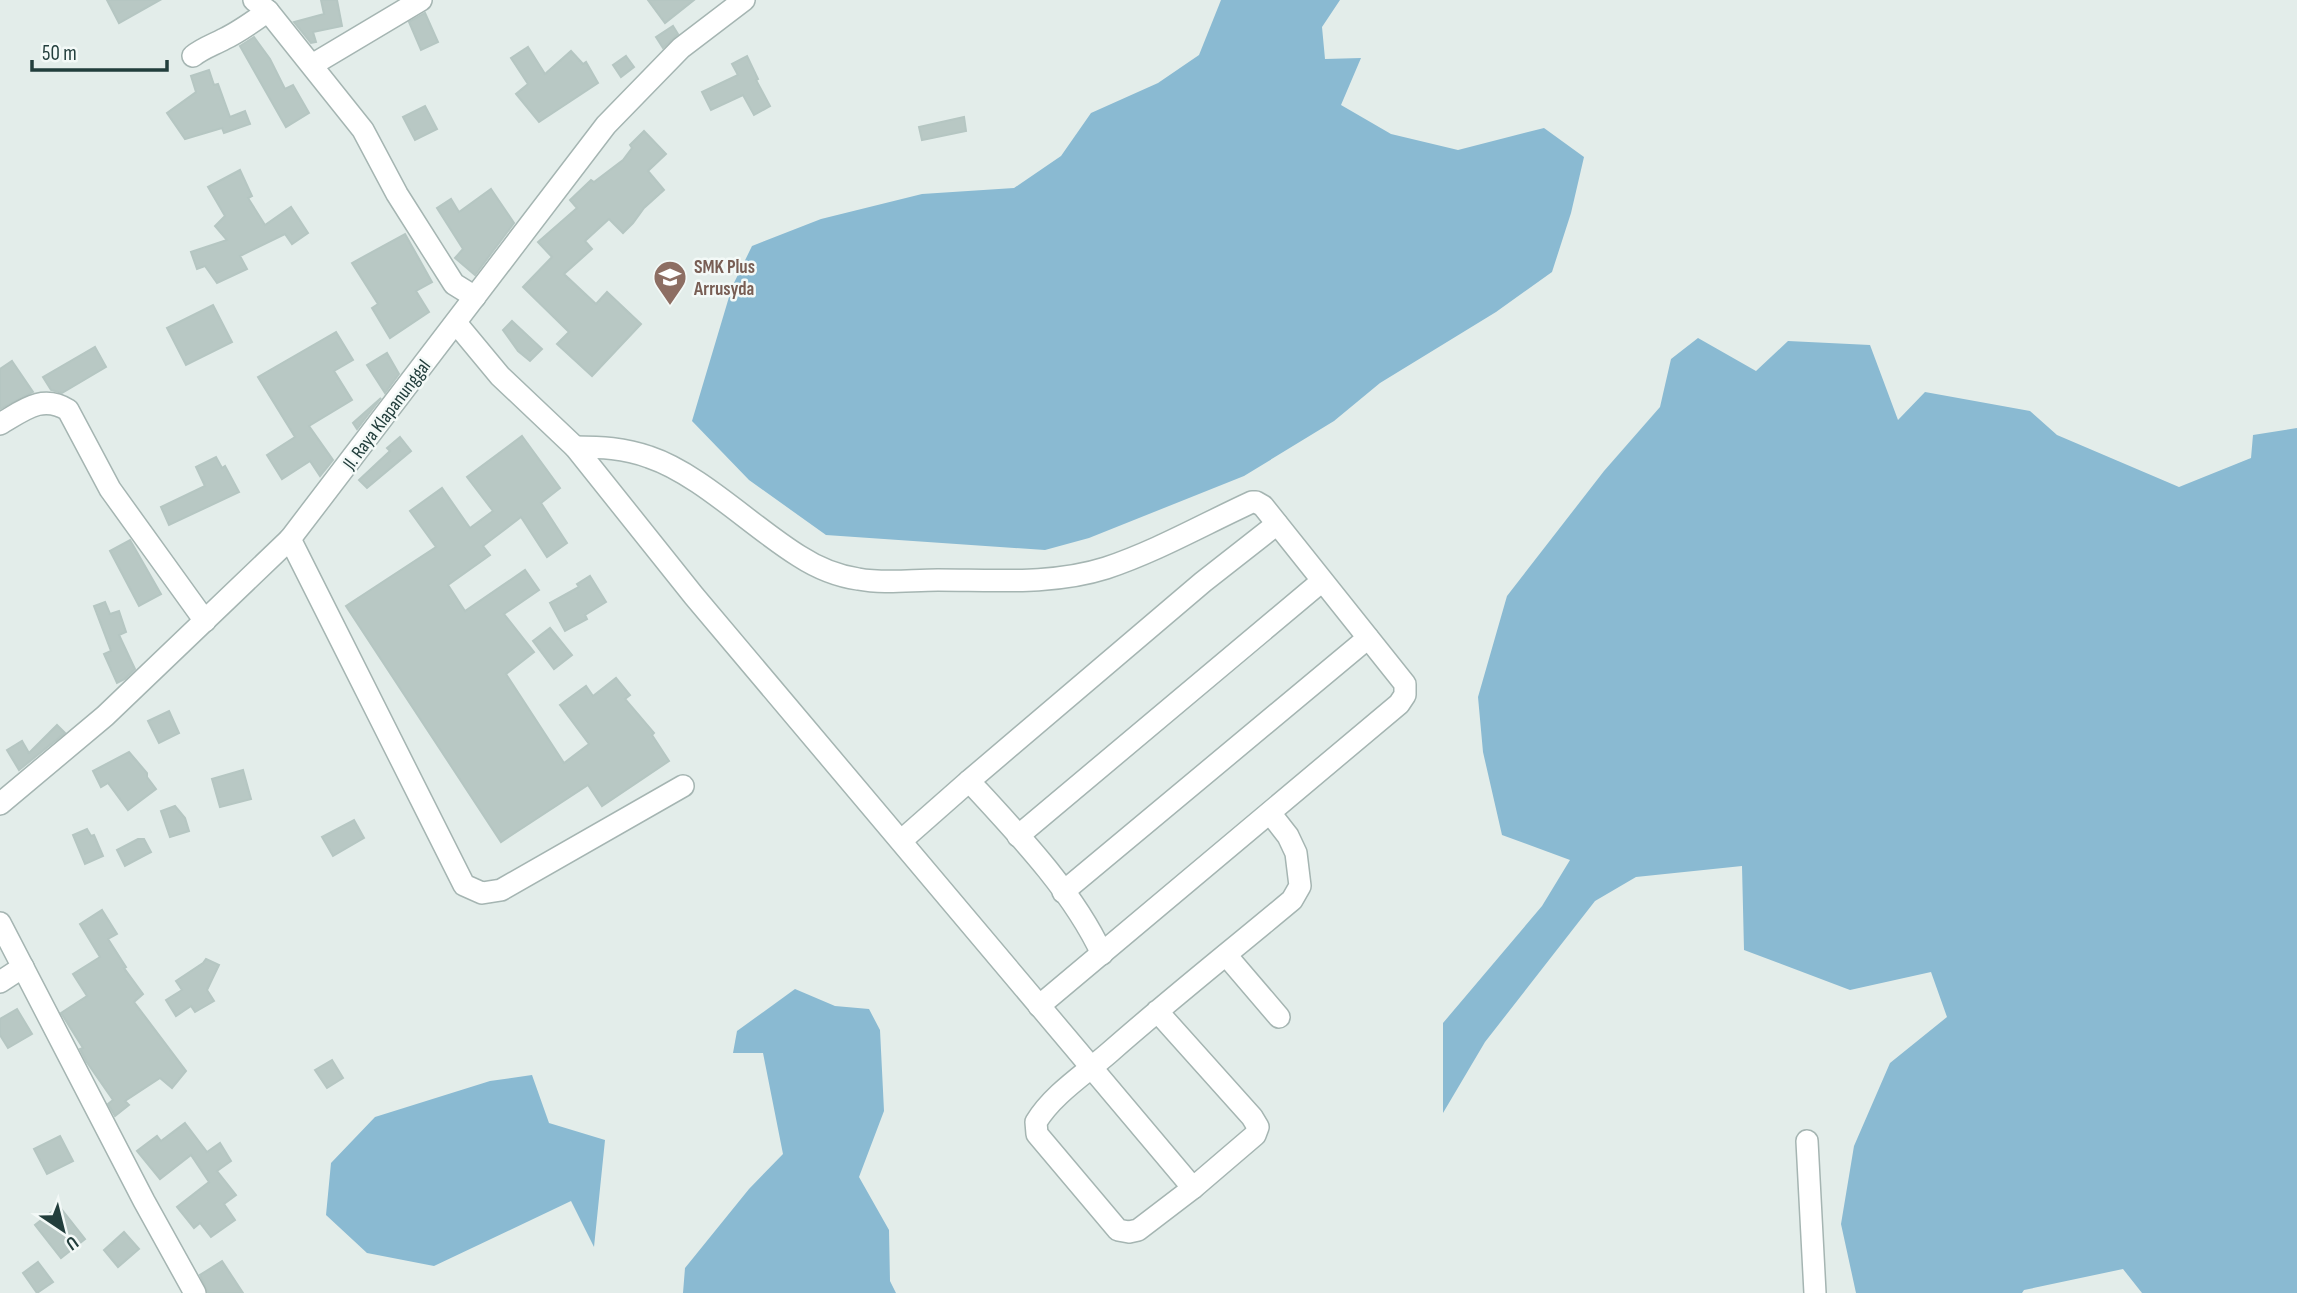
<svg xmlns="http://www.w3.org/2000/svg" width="2297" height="1293" font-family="'Sofia Sans Condensed',sans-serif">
  <rect width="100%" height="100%" fill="#e3edea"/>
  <!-- water -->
  <g fill="#8abad2">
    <path d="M1221 0H1340L1322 27 1325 59 1361 58 1341 105 1391 134 1458 150 1544 128 1584 157 1571 213 1552 272 1496 312 1380 383 1334 421 1244 476 1089 538 1045 550 826 535 749 480 692 421 732 287 752 246 821 219 922 194 1014 188 1061 156 1091 113 1158 83 1199 55Z"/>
    <path d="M1698 338 1756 371 1788 341 1870 345 1898 420 1925 392 2030 411 2057 435 2179 487 2251 458 2253 435 2297 428V1293H2142L2123 1269 2024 1290 2022 1293H1856L1841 1224 1854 1146 1890 1063 1947 1017 1931 972 1850 990 1744 950 1742 866 1636 877 1595 901 1485 1042 1443 1113V1023L1542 906 1570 860 1502 835 1483 752 1478 697 1507 596 1604 471 1660 407 1671 359Z"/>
    <path d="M795 989 835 1006 869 1009 880 1030 884 1111 859 1177 889 1230 890 1281 896 1293H683L685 1268 749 1189 783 1154 763 1053H733L737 1031Z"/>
    <path d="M532 1075 549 1123 605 1140 594 1247 571 1201 434 1266 367 1253 326 1215 331 1163 375 1117 490 1081Z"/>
  </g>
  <!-- building -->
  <g fill="#b8c8c4" stroke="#b5c6c2" stroke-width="2">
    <path d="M107 0H160L119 23Z"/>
    <path d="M321 0H337L342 26 313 32 316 42 311 43 294 22 324 14Z"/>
    <path d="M648 0H694L665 23Z"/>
    <path d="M425 13 438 42 421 50 409 22Z"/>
    <path d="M673 26 678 34 663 48 656 37Z"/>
    <path d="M254 37 270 59 285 89 293 85 309 113 286 127 240 46Z"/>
    <path d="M528 47 545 74 571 51 583 64 586 62 598 83 539 122 516 94 528 84 511 58Z"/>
    <path d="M626 56 634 67 621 77 613 65Z"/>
    <path d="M747 56 758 79 756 80 770 106 754 115 743 95 711 110 702 92 738 75 732 64Z"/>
    <path d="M209 70 214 85 218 84 230 117 245 111 250 124 224 133 222 128 185 139 167 113 196 92 191 76Z"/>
    <path d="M425 106 437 129 415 140 403 117Z"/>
    <path d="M964 117 966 131 922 140 919 127Z"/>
    <path d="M644 131 666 154 648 171 664 190 644 208 633 223 623 233 609 219 585 241 592 249 564 274 596 304 607 292 641 324 592 376 557 344 569 332 523 287 552 257 538 242 577 208 570 200 591 180 594 182 623 160 632 148 630 145Z"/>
    <path d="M240 170 252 196 248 198 265 225 291 207 308 233 292 244 285 234 240 256 247 269 217 283 205 266 197 269 191 252 227 240 215 226 225 216 208 187Z"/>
    <path d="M491 189 514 223 475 275 455 258 463 249 437 208 451 199 459 212Z"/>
    <path d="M405 234 432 282 416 291 429 312 390 338 372 308 378 304 352 263Z"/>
    <path d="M213 305 232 342 186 365 167 328Z"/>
    <path d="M512 321 542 349 530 361 518 351 503 330Z"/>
    <path d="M336 332 353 360 334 371 352 400 309 426 333 460 320 476 310 461 282 479 267 455 295 437 258 377Z"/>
    <path d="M95 347 106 367 62 393 51 390 43 377Z"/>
    <path d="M387 353 399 374 385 393 367 365Z"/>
    <path d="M12 361 33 392 0 409V369Z"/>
    <path d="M381 398 357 429 353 423Z"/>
    <path d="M522 436 560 488 541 503 567 543 547 557 521 517 483 546 490 555 448 585 465 611 525 570 539 590 504 614 534 652 506 674 564 763 589 744 560 705 586 686 593 696 616 678 630 695 625 699 654 733 652 735 669 761 602 806 588 785 501 842 346 606 436 547 410 511 442 488 470 528 493 511 467 477Z"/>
    <path d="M400 437 411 451 367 488 359 480 390 451 387 448Z"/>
    <path d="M216 457 222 468 225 466 239 492 169 525 161 507 205 486 196 467Z"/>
    <path d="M130 540 161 594 139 606 110 551Z"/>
    <path d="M590 576 606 602 585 615 587 619 565 631 550 603 579 587 577 584Z"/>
    <path d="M105 602 110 614 119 611 126 632 119 635 135 669 125 679 117 683 104 654 111 651 94 606Z"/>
    <path d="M550 628 572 655 554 669 533 641Z"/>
    <path d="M169 711 179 733 159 743 148 721Z"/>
    <path d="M57 725 65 733 19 770 7 750 22 741 29 753Z"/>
    <path d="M129 752 147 773V777L156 789 128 810 108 783 101 787 93 771Z"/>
    <path d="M243 770 251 799 220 807 212 779Z"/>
    <path d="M175 806 185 818 189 831 170 837 161 811Z"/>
    <path d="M354 820 364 838 333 856 322 837Z"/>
    <path d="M87 829 91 836 94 835 103 856 85 864 73 835Z"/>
    <path d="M138 839H144L151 852 125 866 117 850Z"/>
    <path d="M102 910 117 934 108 939 126 967 124 968 143 994 134 1002 186 1071 172 1088 160 1078 125 1101 129 1105 115 1116 108 1104 113 1100 86 1061 80 1049 83 1048 61 1013 87 996 73 974 100 957 80 924Z"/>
    <path d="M206 959 219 965 207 990 214 1001 195 1012 191 1006 176 1016 166 1000 182 990 176 981 203 963Z"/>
    <path d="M17 1009 32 1034 8 1048 0 1035V1019Z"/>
    <path d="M332 1060 343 1078 327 1088 315 1070Z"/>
    <path d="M185 1123 207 1152 220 1143 231 1161 217 1171 236 1195 224 1204 235 1220 211 1237 200 1223 194 1228 177 1207 209 1182 191 1155 160 1179 137 1151 157 1136 161 1141Z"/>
    <path d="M60 1136 73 1161 47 1174 34 1149Z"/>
    <path d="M59 1206 85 1239 61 1258 35 1225Z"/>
    <path d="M124 1232 139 1249 118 1267 104 1250Z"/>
    <path d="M222 1261 243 1293H208L200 1275Z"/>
    <path d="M38 1262 53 1282 37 1293 23 1273Z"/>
  </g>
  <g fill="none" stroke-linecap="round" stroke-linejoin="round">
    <defs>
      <g id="minor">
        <path d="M254 0 268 11 363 130 397 194 454 284 475 297"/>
        <path d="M193 56C203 48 213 45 224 39 239 32 254 21 268 11"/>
        <path d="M312 65 421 0"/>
        <path d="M456 323 500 376 575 447 694 596 1193 1188"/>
        <path d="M0 424C24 410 42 394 68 410L110 489 205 621"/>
        <path d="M575 447C601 447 624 448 649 457 700 474 752 527 799 556 816 567 838 576 858 579 884 584 911 580 938 580 993 580 1053 585 1106 568 1157 551 1204 524 1252 502H1256L1263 506 1405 684V695L1399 704 1039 1006"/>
        <path d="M290 539 464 885 482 893 501 890 683 786"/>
        <path d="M0 804 105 716 290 539 606 125 681 48 744 0"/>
        <path d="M1018 836 1322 581"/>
        <path d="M902 840 969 781"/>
        <path d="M1063 892 1368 638"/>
        <path d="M0 923 144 1201 195 1293"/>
        <path d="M1102 954C1073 891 1016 832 969 781L1203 582 1277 524"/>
        <path d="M1226 955 1279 1017"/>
        <path d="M0 982 23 967"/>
        <path d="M1157 1011 1252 1117 1258 1127 1255 1135 1193 1188 1138 1230 1129 1232 1118 1230 1037 1134 1036 1122C1053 1094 1085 1074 1110 1052 1169 1000 1231 951 1292 900L1300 886 1296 853 1288 836 1270 813"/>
        <path d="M1807 1141 1815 1293"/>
      </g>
    </defs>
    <!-- minor casing -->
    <use href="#minor" stroke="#a5b5b2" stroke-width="24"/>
    <!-- minor -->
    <use href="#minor" stroke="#fff" stroke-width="21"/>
  </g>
  <!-- icons -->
  <defs>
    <symbol id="school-pin" viewBox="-11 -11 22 30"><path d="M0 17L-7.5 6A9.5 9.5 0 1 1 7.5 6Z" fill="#8d6e63" stroke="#f3f9f7"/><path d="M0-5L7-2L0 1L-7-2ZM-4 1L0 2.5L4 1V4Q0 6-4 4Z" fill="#fff"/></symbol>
  </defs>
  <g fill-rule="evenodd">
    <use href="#school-pin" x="651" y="258" width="38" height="52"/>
  </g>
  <g text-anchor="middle" stroke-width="5" stroke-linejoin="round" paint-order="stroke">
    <!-- education labels -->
    <g font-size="19" font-weight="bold" fill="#785e54" stroke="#f3f9f7" text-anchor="start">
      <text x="694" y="273">SMK Plus<tspan x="694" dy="22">Arrusyda</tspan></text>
    </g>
    <!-- street labels -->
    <g font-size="19" fill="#223e3c" stroke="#f3f9f7">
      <text transform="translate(386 414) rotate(-53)" y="7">Jl. Raya Klapanunggal</text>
    </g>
  </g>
  <!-- north arrow -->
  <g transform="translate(63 1230) rotate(145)" stroke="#f3f9f7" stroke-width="5" paint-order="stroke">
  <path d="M0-5L12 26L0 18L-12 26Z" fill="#223e3c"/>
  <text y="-10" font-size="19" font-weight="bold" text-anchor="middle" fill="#223e3c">U</text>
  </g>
  <!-- scale -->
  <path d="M32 60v10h135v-10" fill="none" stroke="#223e3c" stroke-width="3.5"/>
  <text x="42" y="60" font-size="21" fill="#223e3c" stroke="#f3f9f7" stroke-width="5" paint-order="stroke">50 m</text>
</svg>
